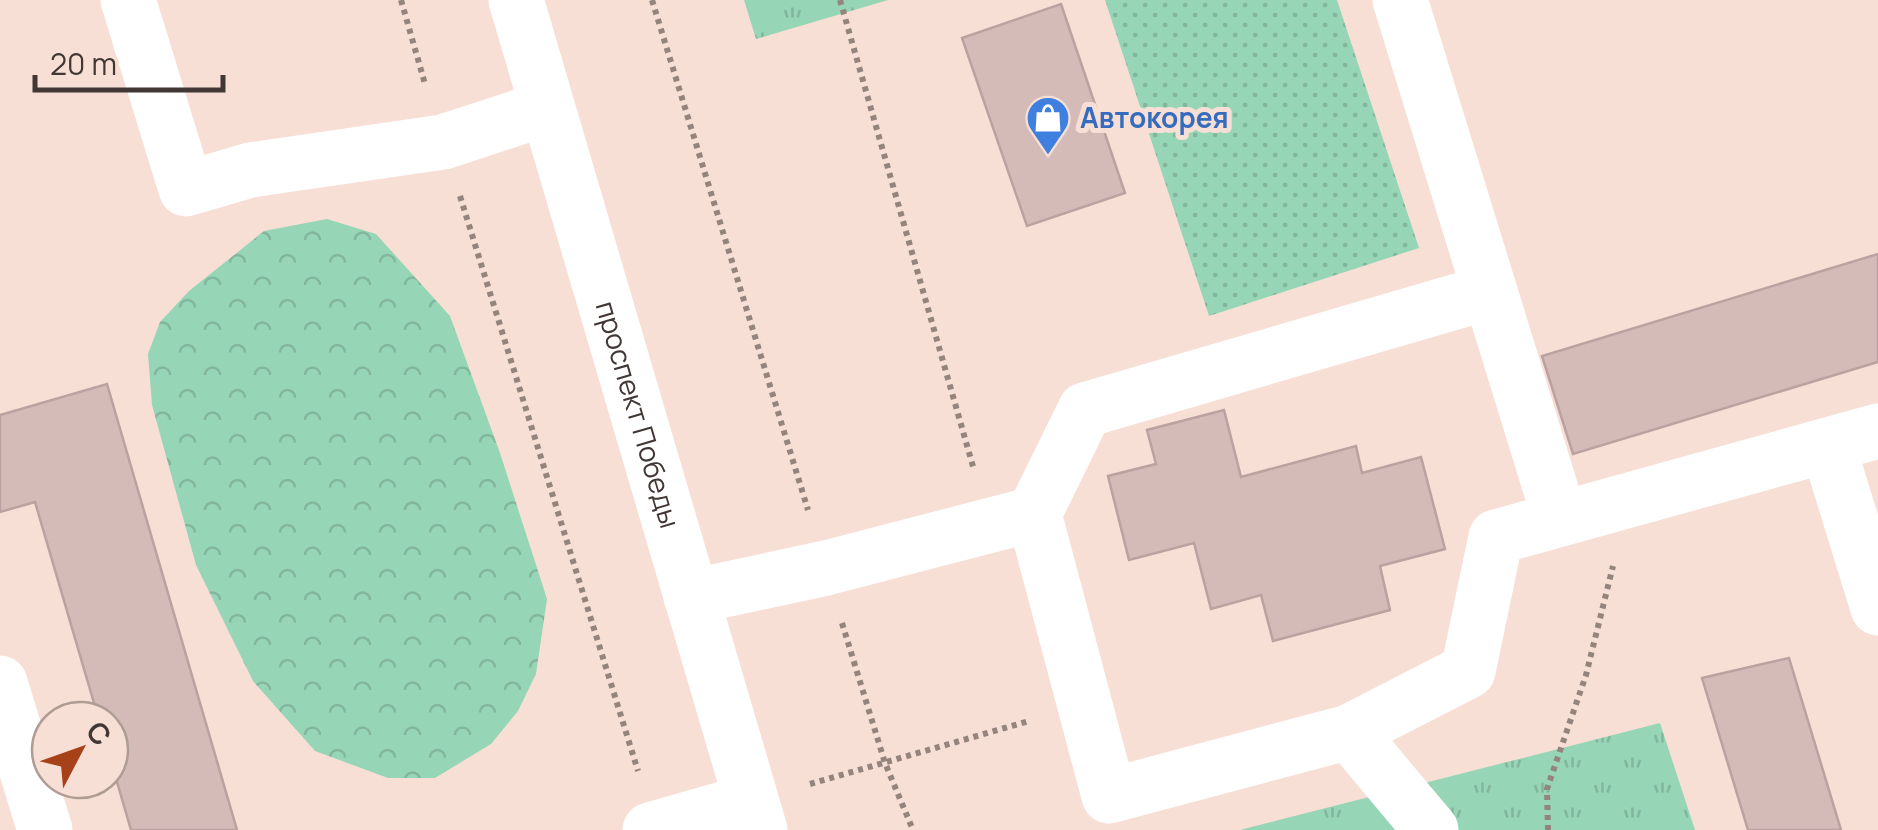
<svg xmlns="http://www.w3.org/2000/svg" width="1878" height="830" font-family="Manrope,sans-serif">
  <defs>
    <pattern id="grass-dots" width="8" height="8" patternUnits="userSpaceOnUse" patternTransform="scale(2.5)"><rect width="8" height="8" fill="#96d5b6"/><path d="M2 2h.1M6 6h.1" fill="none" stroke="#82b79d" stroke-width="1.8" stroke-linecap="round"/></pattern>
    <pattern id="forest-crowns" width="20" height="18" patternUnits="userSpaceOnUse" patternTransform="scale(2.5)"><rect width="20" height="18" fill="#96d5b6"/><path d="M2 6a3 3 0 1 1 6 0M12 15a3 3 0 1 1 6 0" fill="none" stroke="#82b79d"/></pattern>
    <pattern id="park-tufts" width="24" height="20" patternUnits="userSpaceOnUse" patternTransform="scale(2.5)"><rect width="24" height="20" fill="#96d5b6"/><path d="M3 7l-1-3M5 7V3M7 7l1-3M15 17l-1-3M17 17v-4M19 17l1-3" fill="none" stroke="#82b79d"/></pattern>
  </defs>
  <rect width="100%" height="100%" fill="#f8dfd5"/>
  <!-- grass -->
  <path fill="url(#grass-dots)" d="M1105 0H1337L1419 248 1209 316Z"/>
  <!-- forest -->
  <path fill="url(#forest-crowns)" d="M327 219 376 234 450 316 500 453 547 599 536 674 518 711 491 744 435 778H388L315 751 253 681 196 565 152 405 148 354 160 322 189 291 264 231Z"/>
  <!-- park -->
  <g fill="url(#park-tufts)">
    <path d="M744 0H888L756 39Z"/>
    <path d="M1660 723 1695 830H1240Z"/>
  </g>
  <!-- building -->
  <g fill="#d5bbb8" stroke="#bba19f" stroke-width="2.5">
    <path d="M1061 4 1125 193 1027 226 962 38Z"/>
    <path d="M1878 254V362L1573 454 1542 356Z"/>
    <path d="M107 384 237 830H131L110 758V720H99L35 502 0 512V415Z"/>
    <path d="M1224 410 1241 477 1356 446 1362 473 1421 457 1445 549 1380 566 1390 610 1273 641 1261 595 1211 609 1194 543 1129 560 1108 476 1156 464 1147 430Z"/>
    <path d="M1789 658 1841 830H1748L1702 678Z"/>
  </g>
  <g fill="none" stroke-linecap="round" stroke-linejoin="round">
    <!-- path -->
    <g stroke="#95847e" stroke-width="6" stroke-dasharray="5 5" stroke-linecap="butt">
      <path d="M401 0 425 84"/>
      <path d="M652 0 808 510"/>
      <path d="M840 0 974 470"/>
      <path d="M460 196 638 771"/>
      <path d="M842 623 885 763 913 830"/>
      <path d="M810 784 1029 721"/>
      <path d="M1548 830 1547 789 1586 675 1613 566"/>
    </g>
    <!-- minor -->
    <g stroke="#fff" stroke-width="55">
      <path d="M128 0 186 189 250 170 443 142 547 108"/>
      <path d="M1400 0 1560 519"/>
      <path d="M1828 446 1878 608"/>
      <path d="M1034 514 1085 410 1489 292"/>
      <path d="M691 597 826 568 1034 514 1109 796 1349 732 1468 671 1496 537 1878 431"/>
      <path d="M0 683 45 830"/>
      <path d="M1349 732 1431 830"/>
      <path d="M650 830 751 801"/>
    </g>
    <!-- major -->
    <path stroke="#fff" stroke-width="55" id="s1" d="M516 0 760 830"/>
  </g>
  <!-- icons -->
  <defs>
    <symbol id="shop-pin" viewBox="-11 -11 22 30"><path d="M0 17L-7.5 6A9.5 9.5 0 1 1 7.5 6Z" fill="#3f7fe0" stroke="#f8dfd5"/><path d="M-5-2.5h2.3a2.7 3.5 0 0 1 5.4 0H5L5.5 6h-11ZM-1.5-2.5h3a1.5 2.3 0 0 0-3 0Z" fill="#fff"/></symbol>
  </defs>
  <g fill-rule="evenodd">
    <use href="#shop-pin" x="1023" y="93" width="50" height="68"/>
  </g>
  <g text-anchor="middle" stroke-width="10" stroke-linejoin="round" paint-order="stroke">
    <!-- shop labels -->
    <g font-size="28" font-weight="bold" fill="#366cbe" stroke="#f8dfd5" text-anchor="start">
      <text x="1080" y="128">Автокорея</text>
    </g>
    <!-- street labels -->
    <g font-size="28" fill="#413734" stroke="#f8dfd5">
      <text dy="10" stroke="none"><textPath href="#s1" startOffset="432">проспект Победы</textPath></text>
    </g>
  </g>
  <!-- north arrow -->
  <g transform="translate(80 750) rotate(49)"><circle r="48" fill="#f8dfd5" stroke="#af9c95" stroke-width="2.5"/>
  <path d="M0-8L18 38L0 25L-18 38Z" fill="#a74119"/>
  <text y="-15" font-size="28" font-weight="bold" text-anchor="middle" fill="#413734">С</text>
  </g>
  <!-- scale -->
  <path d="M35 75v15h188v-15" fill="none" stroke="#413734" stroke-width="5"/>
  <text x="50" y="75" font-size="30" fill="#413734" stroke="#f8dfd5" stroke-width="8" paint-order="stroke">20 m</text>
</svg>
